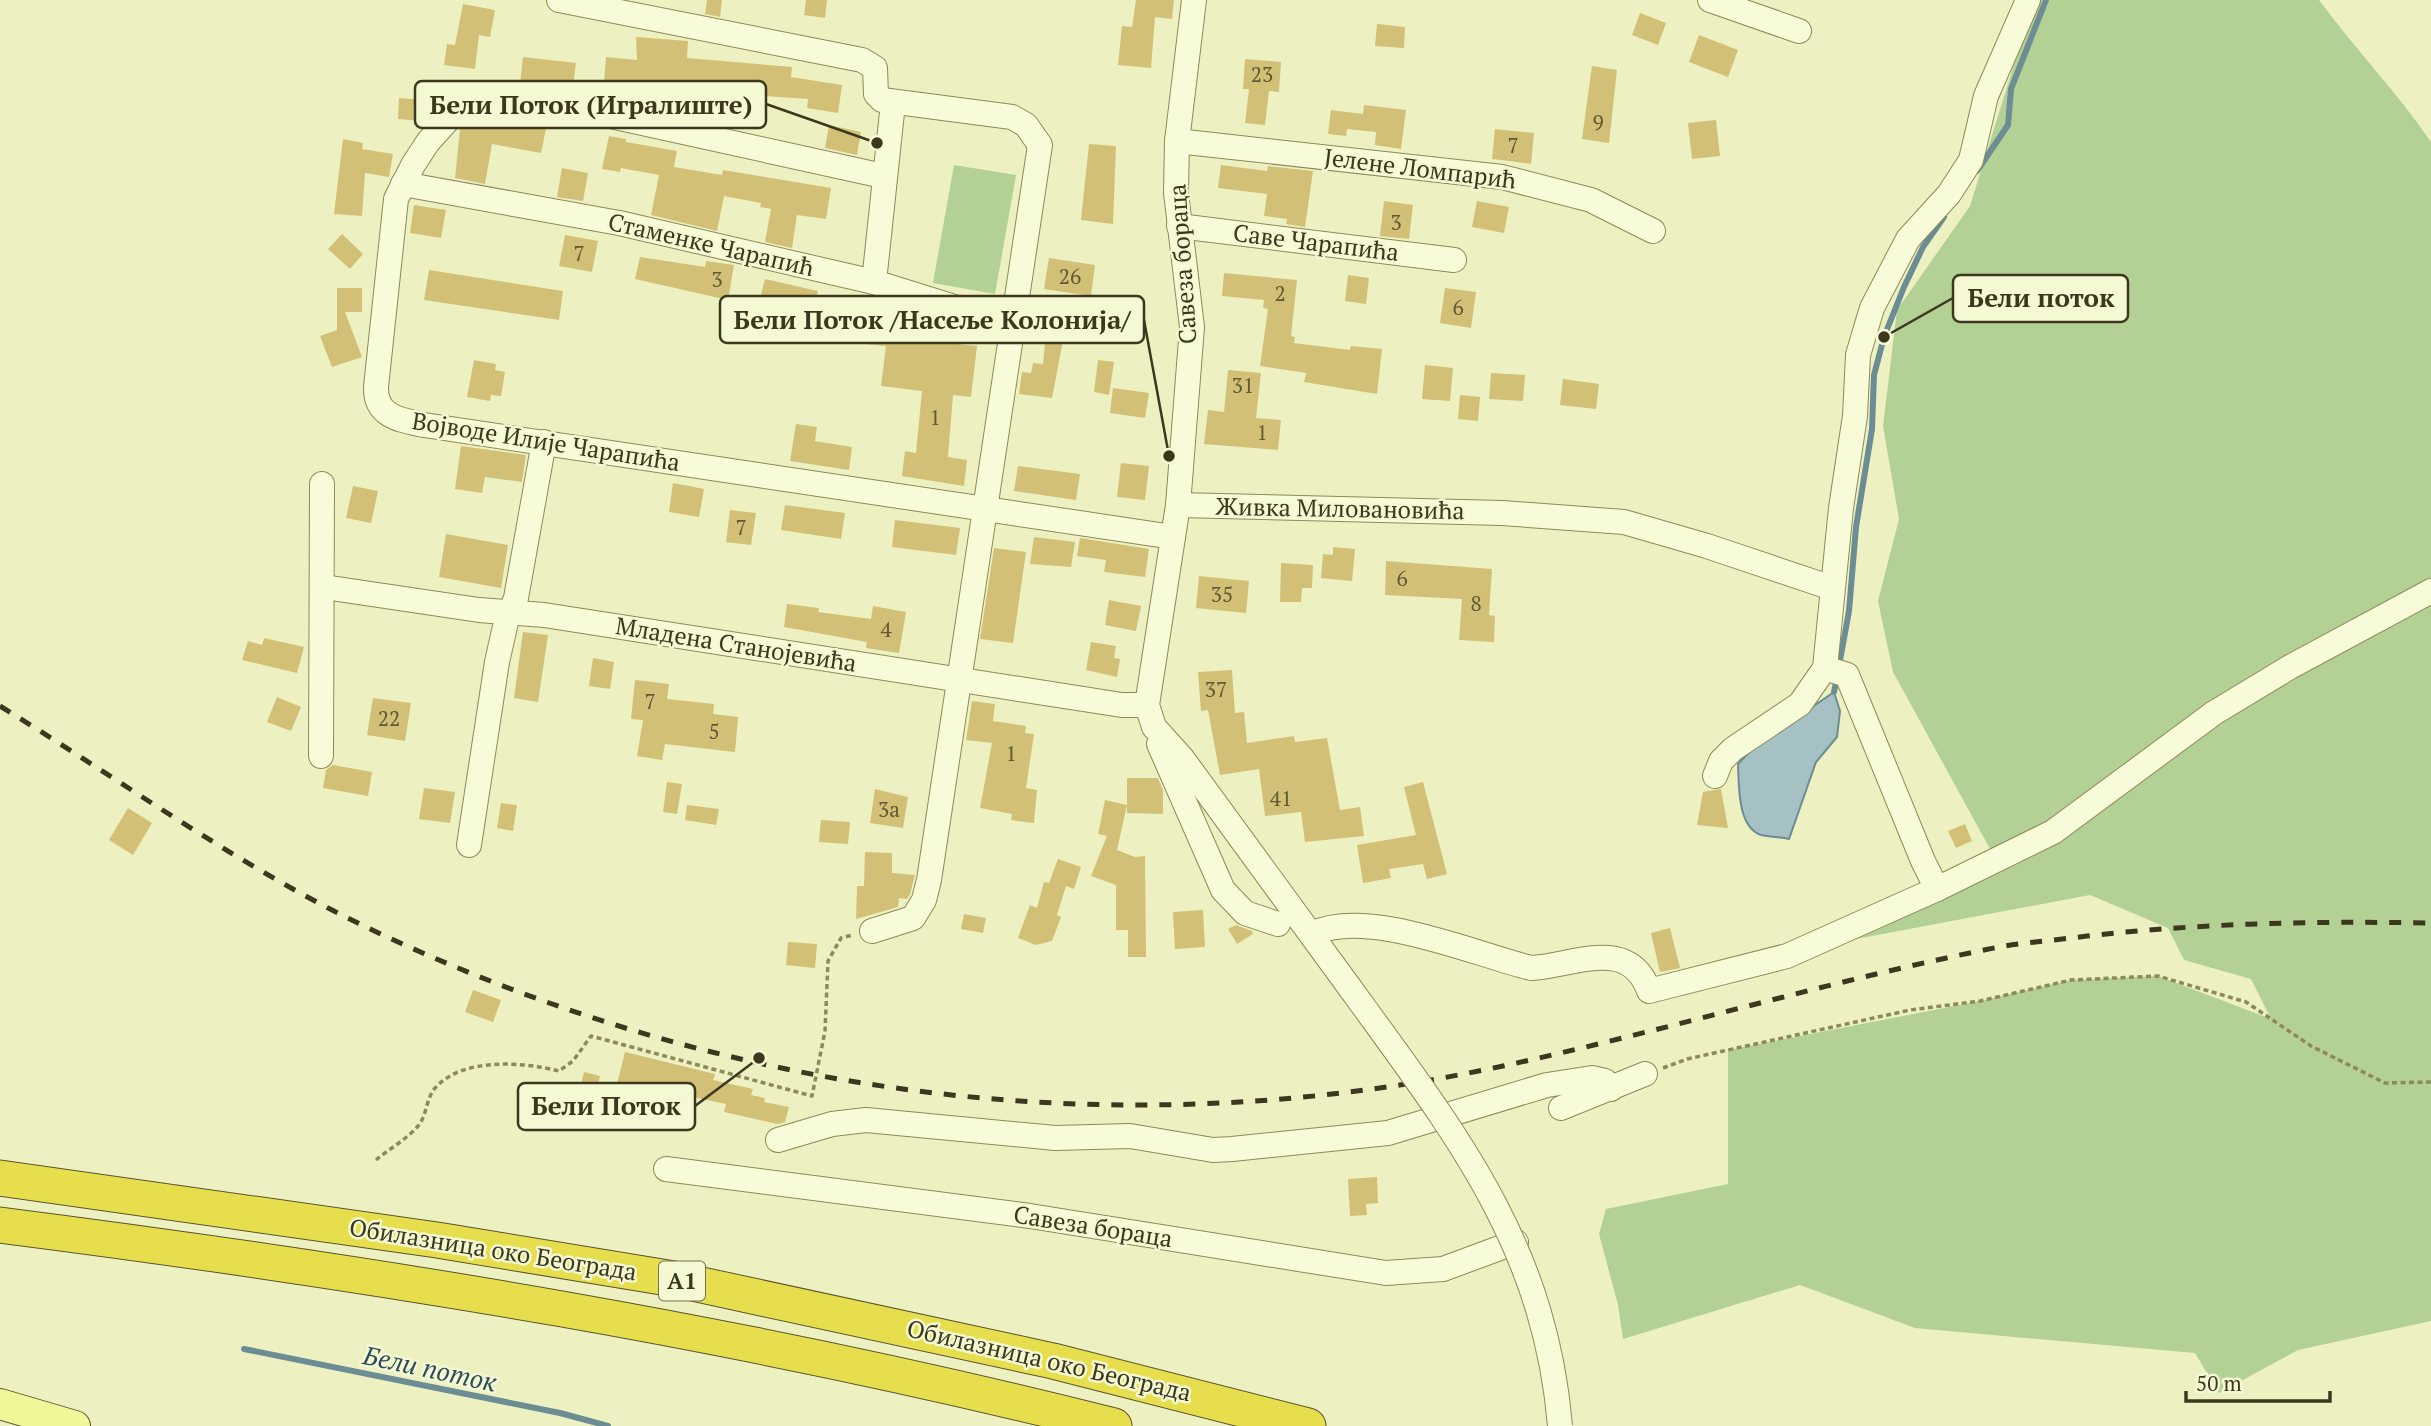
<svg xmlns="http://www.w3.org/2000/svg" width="2431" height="1426" font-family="'PT Serif',serif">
  <rect width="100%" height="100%" fill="#edf1c2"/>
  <!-- green -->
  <g fill="#b3d095">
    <path d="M2034 0H2319C2355 49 2397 92 2431 142V1321L2298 1350 2219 1393 2195 1353 1915 1328 1800 1285 1623 1339 1618 1305 1599 1234 1606 1209 1728 1184V1050L1980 1001 2071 980 2158 976 2271 1019 2251 979 2184 960 2168 928 2090 895 1803 949 1995 858 1893 672 1878 601 1899 519 1883 426 1897 310 1970 206Z"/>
    <path d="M954 165 1016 175 995 294 933 283Z"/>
  </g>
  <!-- water -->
  <path fill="#a5c1c4" stroke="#6b8d93" stroke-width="2" d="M1834 692 1840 711 1837 737 1816 762 1789 839C1780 837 1770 837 1761 835 1737 827 1739 784 1738 764L1754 747Z"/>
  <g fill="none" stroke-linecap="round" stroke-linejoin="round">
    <!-- stream -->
    <g stroke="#6b8d93" stroke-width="6">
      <path d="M1977 171 2008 125 2011 89 2046 0"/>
      <path d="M1839 666 1849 611 1856 527 1872 429 1874 375 1884 337 1904 287 1923 247 1944 217"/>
      <path d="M1834 692 1837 677"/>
      <path d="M244 1349 560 1413 608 1426"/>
    </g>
  </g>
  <!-- building -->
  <g fill="#d2c076">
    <path d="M707 0H722L720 17 705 14Z"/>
    <path d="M806 0H827L825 18 804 15Z"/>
    <path d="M1136 0H1174L1172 19 1155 17 1151 68 1118 65 1122 26 1132 27Z"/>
    <path d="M463 4 495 10 490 37 479 35 475 69 444 65 447 44 455 45Z"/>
    <path d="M1640 13 1666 23 1658 45 1632 35Z"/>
    <path d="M1377 24 1405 27 1404 48 1375 46Z"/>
    <path d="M1699 35 1738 50 1728 77 1689 62Z"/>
    <path d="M636 37 688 41 687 58 792 67 791 77 842 85 838 113 807 108 808 99 764 96V89L700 83V90L674 89V85L604 82 606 57 637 60Z"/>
    <path d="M523 57 576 63 572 93 520 84Z"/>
    <path d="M1245 59 1281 62 1279 92 1269 91 1265 125 1245 123 1249 89H1243Z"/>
    <path d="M1592 66 1617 70 1609 143 1582 139Z"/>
    <path d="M399 98 426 100 425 121 398 119Z"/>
    <path d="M1364 105 1406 110 1401 149 1375 145 1376 132 1347 129 1346 136 1328 134 1331 110 1363 114Z"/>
    <path d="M523 115 548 119 541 153 492 144 485 184 455 178 460 129 465 123 469 119 521 128Z"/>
    <path d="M1716 120 1720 156 1692 159 1688 123Z"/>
    <path d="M829 125 861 132 857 155 825 148Z"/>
    <path d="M1495 129 1534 133 1531 164 1492 159Z"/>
    <path d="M609 136 626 139V142L677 151 674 167 722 175 723 170 831 188 826 219 797 215 792 248 765 242 771 209 760 207 761 203 724 196 717 231 651 215 659 175 621 168 620 172 602 169Z"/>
    <path d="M343 139 363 143 362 149 393 154 389 177 365 173 362 216 334 214Z"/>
    <path d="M1089 144 1116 146 1113 224 1081 220Z"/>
    <path d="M1221 165 1267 171 1268 166 1313 171 1305 227 1286 224 1287 219 1264 216 1267 194 1218 188Z"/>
    <path d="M562 168 588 173 583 201 557 197Z"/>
    <path d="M1384 201 1413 205 1409 239 1380 236Z"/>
    <path d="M1477 201 1509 207 1504 233 1472 227Z"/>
    <path d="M414 205 446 210 441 238 410 233Z"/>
    <path d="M342 234 363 254 350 269 328 249Z"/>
    <path d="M565 235 598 241 592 272 559 266Z"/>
    <path d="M640 257 705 267 706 261 734 265 728 300 635 279Z"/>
    <path d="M1049 258 1095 265 1091 296 1044 289Z"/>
    <path d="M429 270 563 291 559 320 424 300Z"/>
    <path d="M1224 273 1297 280 1291 336 1295 337 1294 343 1350 350 1351 346 1382 349 1377 394 1304 382 1306 373 1260 366 1268 309 1263 308 1264 300 1222 296Z"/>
    <path d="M1348 275 1369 278 1366 304 1345 301Z"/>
    <path d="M765 279 818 291 811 325 756 313Z"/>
    <path d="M337 288H362V312H345L362 357 332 367 320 336 337 330Z"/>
    <path d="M1445 288 1476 292 1471 328 1440 323Z"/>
    <path d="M869 313 921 319 918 340 977 346 971 397 953 395 948 457 967 460 964 486 902 476 905 451 916 453 922 391 881 386 886 346 865 344Z"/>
    <path d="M1046 333 1064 335 1052 398 1019 394 1022 372 1031 373 1033 363 1043 364Z"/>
    <path d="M474 360 496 364 495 370 505 372 501 396 491 395 490 401 467 397Z"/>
    <path d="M1098 360 1114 362 1109 395 1094 392Z"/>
    <path d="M1425 365 1453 368 1450 401 1422 399Z"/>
    <path d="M1228 370 1261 373 1256 418 1281 420 1278 450 1204 444 1208 410 1224 412Z"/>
    <path d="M1491 373 1525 375 1523 401 1489 399Z"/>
    <path d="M1563 379 1599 384 1596 409 1560 405Z"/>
    <path d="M1113 388 1149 393 1145 418 1110 413Z"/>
    <path d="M1460 395 1480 397 1478 421 1458 419Z"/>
    <path d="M796 424 817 427 815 441 852 447 849 470 790 461Z"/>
    <path d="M461 446 526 455 522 482 485 477 482 493 455 489Z"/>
    <path d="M1121 463 1149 466 1145 500 1117 497Z"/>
    <path d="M1018 466 1080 474 1076 500 1014 491Z"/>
    <path d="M673 483 704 489 699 517 669 512Z"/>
    <path d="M353 486 378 491 371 523 346 518Z"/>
    <path d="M785 505 845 513 841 539 781 530Z"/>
    <path d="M730 510 756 513 751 545 726 542Z"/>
    <path d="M895 520 960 528 956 555 892 547Z"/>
    <path d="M446 534 508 545 501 588 439 577Z"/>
    <path d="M1034 537 1075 542 1071 567 1030 564Z"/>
    <path d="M1080 538 1149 549 1145 577 1104 572 1106 560 1077 556Z"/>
    <path d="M1333 547 1355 549 1352 581 1321 578 1323 554 1333 555Z"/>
    <path d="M994 548 1026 552 1013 643 980 639Z"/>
    <path d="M1386 561 1492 569 1489 615 1495 616 1494 642 1459 640 1462 599 1385 595Z"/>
    <path d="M1281 563 1313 565 1312 588H1302L1301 602H1280Z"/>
    <path d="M1199 576 1249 581 1246 613 1196 608Z"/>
    <path d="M1109 600 1141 606 1136 631 1105 625Z"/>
    <path d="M787 604 819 608 818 612 871 619 873 606 906 612 899 653 866 648 867 642 784 627Z"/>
    <path d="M523 632 548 635 538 702 514 698Z"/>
    <path d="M264 638 304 647 297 673 242 660 248 641 262 645Z"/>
    <path d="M1091 642 1116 646 1114 658 1120 659 1117 677 1086 670Z"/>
    <path d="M593 658 614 662 610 689 589 686Z"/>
    <path d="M1232 670 1235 713 1244 712 1247 743 1294 736 1295 742 1327 738 1340 810 1360 807 1364 836 1305 842 1301 812 1265 816 1259 769 1220 775 1208 710 1201 711 1198 672Z"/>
    <path d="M635 680 669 684 667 699 714 704 713 714 738 717 735 752 665 744 662 760 637 756 643 720 631 719Z"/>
    <path d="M277 697 301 707 291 731 267 722Z"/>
    <path d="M373 698 411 703 405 741 367 735Z"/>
    <path d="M972 701 995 704 993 721 1026 726 1025 733 1034 734 1026 788 1037 790 1034 823 1011 820 1012 814 980 808 992 743 966 740Z"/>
    <path d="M333 765 372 772 368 796 323 788 326 770Z"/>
    <path d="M1127 778H1158L1163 791V814L1127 813Z"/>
    <path d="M667 782 682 784 677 814 663 812Z"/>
    <path d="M1423 782 1447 874 1427 879 1423 864 1389 869 1391 878 1363 883 1357 845 1416 835 1404 787Z"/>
    <path d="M424 788 455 792 450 823 419 819Z"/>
    <path d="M875 789 908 797 903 828 870 823Z"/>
    <path d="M1721 789 1728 828 1697 825 1703 792Z"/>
    <path d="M1105 800 1127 805 1117 850 1135 857 1145 856 1146 957H1128V930H1116V885L1091 876 1107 836 1098 834Z"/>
    <path d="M501 803 517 805 513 831 497 828Z"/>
    <path d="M687 805 719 809 716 825 685 820Z"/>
    <path d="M128 808 152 823 133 855 109 840Z"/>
    <path d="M821 820 850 822 848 844 819 842Z"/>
    <path d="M1965 824 1972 841 1956 848 1948 831Z"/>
    <path d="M865 852 892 853V873L915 875 910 894 907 899 899 898 898 907 856 919 857 886H864Z"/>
    <path d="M1058 859 1081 867 1074 889 1066 886 1057 915 1061 917 1052 941 1036 945 1018 938 1030 905 1037 908 1044 882 1049 883Z"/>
    <path d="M1203 910 1205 947 1175 949 1173 912Z"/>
    <path d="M964 914 986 918 983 933 961 929Z"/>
    <path d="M1236 925 1252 931 1253 934 1237 944 1228 929Z"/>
    <path d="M1670 928 1680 968 1660 972 1651 933Z"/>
    <path d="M788 942 817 944 815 968 786 965Z"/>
    <path d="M473 990 501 1000 493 1022 465 1012Z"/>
    <path d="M625 1052 715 1074 713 1080 753 1089 751 1095 765 1098 764 1102 789 1107 785 1122 778 1124 724 1112 726 1104 683 1095 681 1104 615 1092Z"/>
    <path d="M584 1072 600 1076 592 1105 577 1102Z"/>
    <path d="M1377 1177 1378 1203 1366 1204 1367 1215 1350 1216 1348 1179Z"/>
  </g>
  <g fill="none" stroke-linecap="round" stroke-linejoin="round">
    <defs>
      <g id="minor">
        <path d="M559 0 862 60 875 68 876 94 882 100 1012 117 1026 125 1040 145 929 880 924 900 913 918 872 931"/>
        <path d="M1194 0 1177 141 1176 193 1192 327 1178 505 1147 705 1154 727 1182 758 1353 992"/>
        <path d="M1710 0 1799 31"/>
        <path d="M1177 141 1502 177 1591 200 1653 231"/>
        <path d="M883 176 597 113 501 96 468 101 455 112 428 142 413 165 396 199 376 387C375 417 401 420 424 425L1173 537"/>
        <path d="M403 184 619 223 874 282 1015 326"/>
        <path d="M1179 226 1454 260"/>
        <path d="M874 282 893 103"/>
        <path d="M1178 505 1502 513 1624 522 1707 546 1832 588"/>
        <path d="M324 587 479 610 544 615 1122 705H1147"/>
        <path d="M1825 668 1847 675 1923 861 1937 889"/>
        <path d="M1159 744 1223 890 1245 913 1278 924"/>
        <path d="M321 756 322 484"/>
        <path d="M1715 776 1721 761 1733 749 1800 704 1825 668 1841 508 1855 416 1858 355 1872 308 1908 239 1949 194 1971 160 1986 96 2028 0"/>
        <path d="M469 845 497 662 506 622 516 598 544 442"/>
        <path d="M1312 934C1366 907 1474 954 1531 968 1573 966 1629 935 1649 991L1787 956 1937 889 2053 832 2214 713 2290 667 2431 591"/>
        <path d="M1561 1108 1645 1074"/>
        <path d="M778 1140 832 1124 866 1120 1055 1138 1130 1136 1213 1150 1232 1149 1388 1133 1547 1085 1592 1078 1605 1081 1611 1089"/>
        <path d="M666 1169 1030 1216 1386 1273 1443 1269 1516 1242"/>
      </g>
      <path id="major" d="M0 1404 75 1426"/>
      <g id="highway">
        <path d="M0 1178 437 1240 674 1279 1053 1361 1308 1426"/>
        <path d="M0 1225C375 1273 747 1333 1114 1426"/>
      </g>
    </defs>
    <!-- minor casing -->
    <use href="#minor" stroke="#8d8958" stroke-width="26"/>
    <!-- major casing -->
    <use href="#major" stroke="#5a542c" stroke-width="32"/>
    <!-- highway casing -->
    <use href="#highway" stroke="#5a542c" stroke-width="37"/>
    <!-- path -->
    <g stroke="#8d8958" stroke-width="3.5" stroke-dasharray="5 3.5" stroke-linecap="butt">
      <path d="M1663 1068 1687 1059 1910 1010 1980 1001 2071 980 2158 976 2246 1002 2311 1046 2385 1083 2431 1082"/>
      <path d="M376 1160C389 1149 407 1139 418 1126 427 1116 426 1097 436 1087 464 1057 523 1062 559 1071L573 1061 591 1036 812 1096 825 1031 828 961 841 938 853 935"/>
    </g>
    <!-- minor -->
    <use href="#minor" stroke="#f8fbd7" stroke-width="24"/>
    <!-- major -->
    <use href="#major" stroke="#f0f798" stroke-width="30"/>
    <!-- highway -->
    <use href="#highway" stroke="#e7de4d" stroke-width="35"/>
    <!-- rail -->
    <path stroke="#3c381d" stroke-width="5" stroke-dasharray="12 12" stroke-linecap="butt" d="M0 706C127 784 248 873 383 935 735 1099 1122 1148 1503 1066 1669 1030 1832 980 1999 947 2028 942 2058 940 2087 936 2202 923 2315 921 2431 923"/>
    <defs>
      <path id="minor-bridge" d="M1353 992C1455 1133 1545 1245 1560 1426"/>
    </defs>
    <!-- minor-bridge casing -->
    <use href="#minor-bridge" stroke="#8d8958" stroke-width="26" stroke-linecap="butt"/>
    <!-- minor-bridge -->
    <use href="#minor-bridge" stroke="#f8fbd7" stroke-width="24"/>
  </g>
  <g text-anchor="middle" stroke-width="5" stroke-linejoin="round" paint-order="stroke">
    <!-- number labels -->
    <g font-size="21" fill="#625a33">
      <text x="1262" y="82">23</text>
      <text x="1598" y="130">9</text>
      <text x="1513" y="153">7</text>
      <text x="1396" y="230">3</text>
      <text x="579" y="261">7</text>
      <text x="1070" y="284">26</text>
      <text x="717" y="287">3</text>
      <text x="1280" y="301">2</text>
      <text x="1458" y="315">6</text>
      <text x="1243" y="393">31</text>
      <text x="935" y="425">1</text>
      <text x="1262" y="440">1</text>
      <text x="741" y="535">7</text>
      <text x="1402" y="586">6</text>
      <text x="1222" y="602">35</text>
      <text x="1476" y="611">8</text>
      <text x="886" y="637">4</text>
      <text x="1216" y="697">37</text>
      <text x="650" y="709">7</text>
      <text x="389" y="726">22</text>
      <text x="714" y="739">5</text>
      <text x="1011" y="761">1</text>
      <text x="1281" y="806">41</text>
      <text x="889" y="817">3a</text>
    </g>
    <!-- shield labels -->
    <rect fill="#f4f8d3" stroke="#737254" stroke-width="2" x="659" y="1261.5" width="46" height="39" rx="5"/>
    <g font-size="23" font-weight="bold" fill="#3c381d">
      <text x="682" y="1289">A1</text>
    </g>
    <!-- street labels -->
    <g font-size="24" fill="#3c381d" stroke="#f4f8d3">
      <text transform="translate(1420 169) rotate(7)" y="8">Јелене Ломпарић</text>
      <text transform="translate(1316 243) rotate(7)" y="8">Саве Чарапића</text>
      <text transform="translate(711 245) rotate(13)" y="8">Стаменке Чарапић</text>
      <text transform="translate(1183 264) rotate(-94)" y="8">Савеза бораца</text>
      <text transform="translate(546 442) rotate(9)" y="8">Војводе Илије Чарапића</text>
      <text transform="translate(1340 509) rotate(1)" y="8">Живка Миловановића</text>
      <text transform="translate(736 645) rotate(9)" y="8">Младена Станојевића</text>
      <text transform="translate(1093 1227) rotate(9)" y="8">Савеза бораца</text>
      <text transform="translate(493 1250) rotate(9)" y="8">Обилазница око Београда</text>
      <text transform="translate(1049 1361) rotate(13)" y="8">Обилазница око Београда</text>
    </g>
    <!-- water labels -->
    <g font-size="26" font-style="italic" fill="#2b4d5d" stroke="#f4f8d3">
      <text transform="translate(430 1369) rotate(12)" y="9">Бели поток</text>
    </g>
  </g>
  <!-- callouts -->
  <path fill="none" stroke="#3c381d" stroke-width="2.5" d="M877 143L766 104M1884 337L1953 298M1169 456L1144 320M759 1058L695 1106"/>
  <g fill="#3c381d" stroke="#f4f8d3" stroke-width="2.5">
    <circle cx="877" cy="143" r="7"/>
    <circle cx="1884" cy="337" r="7"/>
    <circle cx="1169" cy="456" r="7"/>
    <circle cx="759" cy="1058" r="7"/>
  </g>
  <g fill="#f4f8d3" stroke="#3c381d" stroke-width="2.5">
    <rect x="415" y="81" width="351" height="47" rx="7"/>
    <rect x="1953" y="275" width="175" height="47" rx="7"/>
    <rect x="720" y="296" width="424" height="47" rx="7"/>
    <rect x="518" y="1083" width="177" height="47" rx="7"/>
  </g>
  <g font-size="26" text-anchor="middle" font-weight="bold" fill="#3c381d">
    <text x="591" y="114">Бели Поток (Игралиште)</text>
    <text x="2041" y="307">Бели поток</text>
    <text x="932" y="329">Бели Поток /Насеље Колонија/</text>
    <text x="606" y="1115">Бели Поток</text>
  </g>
  <!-- scale -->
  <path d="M2186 1391v10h144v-10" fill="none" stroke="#3c381d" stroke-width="3.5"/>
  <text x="2196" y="1391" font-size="21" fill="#3c381d" stroke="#f4f8d3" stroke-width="5" paint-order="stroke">50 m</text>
</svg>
